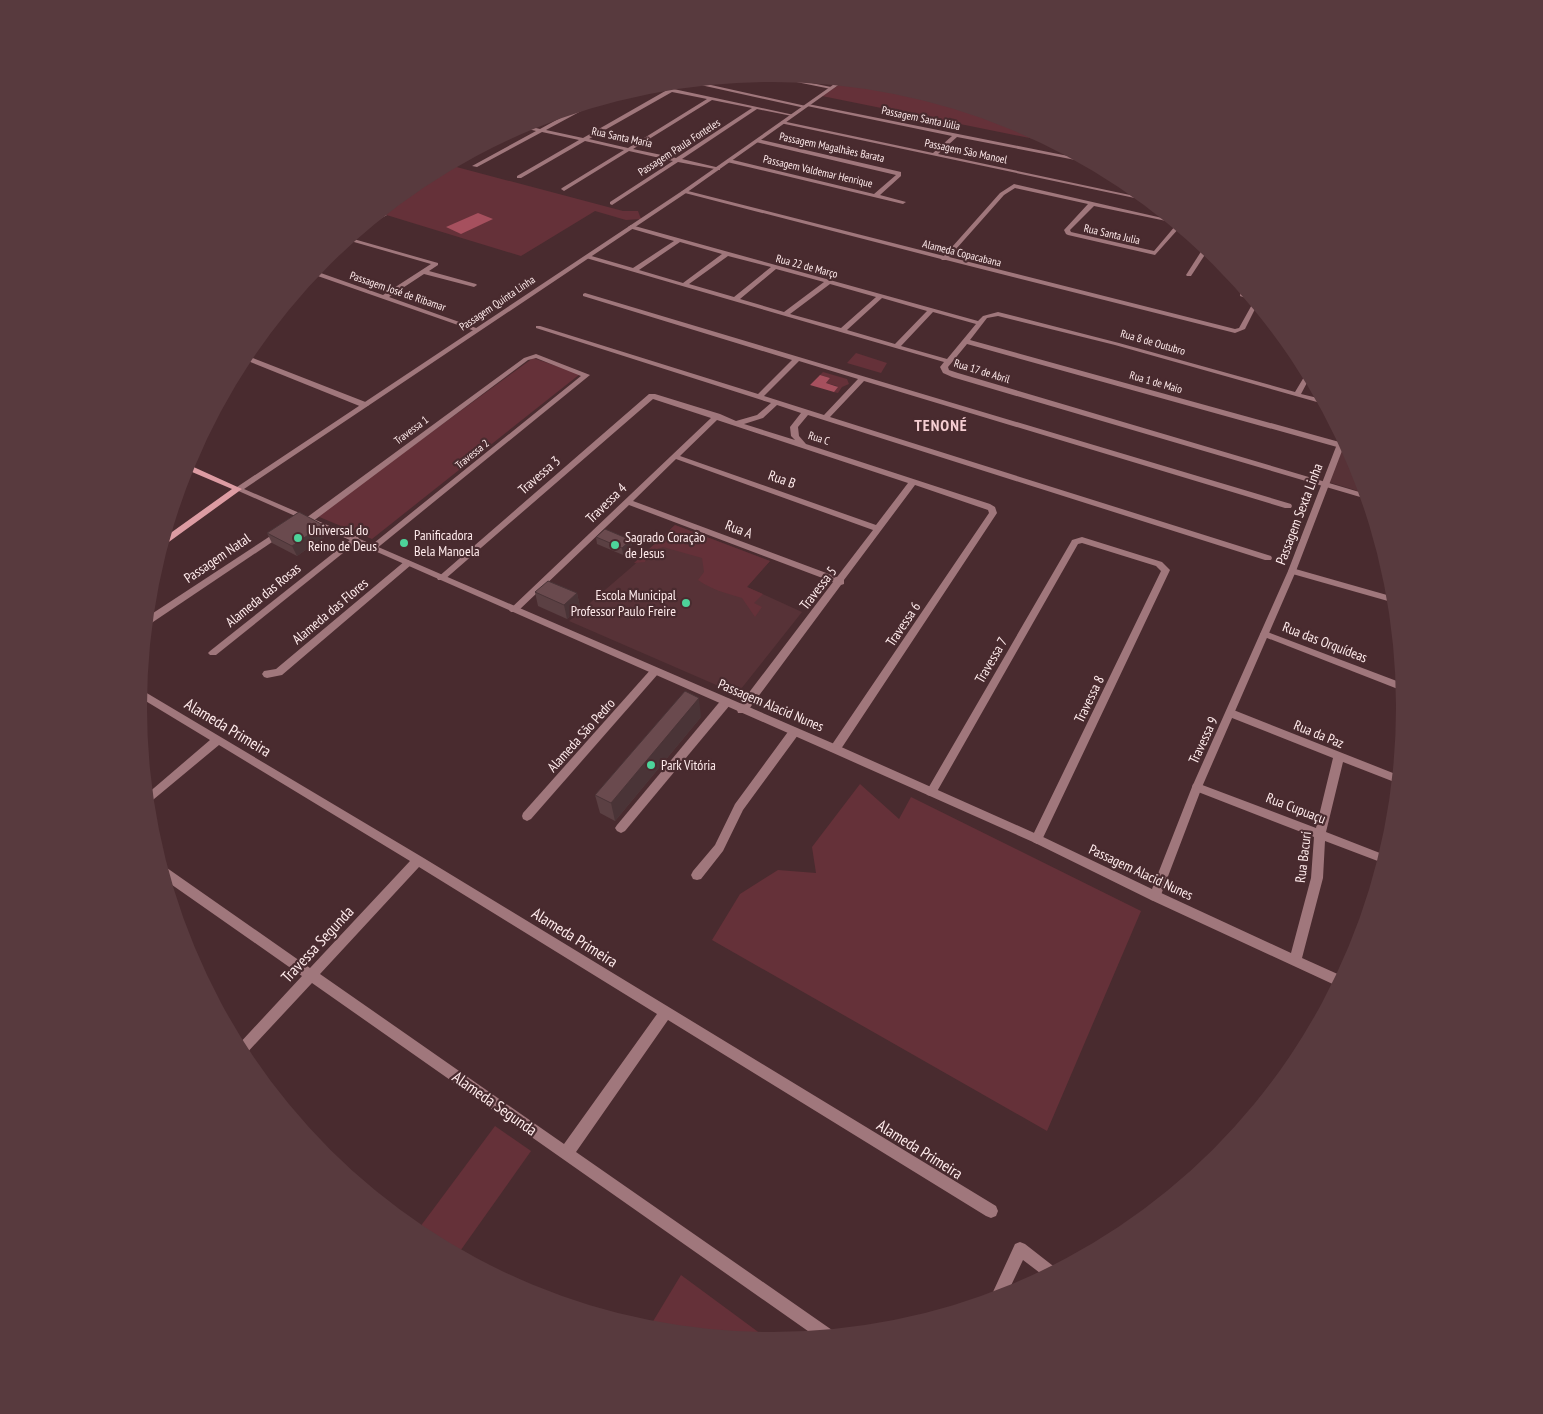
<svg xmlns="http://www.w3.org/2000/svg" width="1543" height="1414" font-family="'PT Sans Narrow',sans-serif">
  <rect width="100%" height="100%" fill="#492b2f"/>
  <!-- built -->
  <g fill="#573237">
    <path d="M1344 446 1347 447 1357 465 1365 493 1328 482Z"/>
    <path d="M675 525 770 561 747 587 802 612 737 694 569 621 634 565Z"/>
  </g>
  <!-- green -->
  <g fill="#653139">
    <path d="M845 81 895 86 1014 122 1054 143 822 96Z"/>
    <path d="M449 165 623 211H638L641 219 626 220 595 211 521 256 380 213 420 180Z"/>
    <path d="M856 353 887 363 881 373 847 363Z"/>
    <path d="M533 358 580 374 372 539 317 516Z"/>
    <path d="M823 372 847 379 849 384 842 387 838 393 833 392 837 386 826 383 830 378 820 375Z"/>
    <path d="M675 525 770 561 747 587 763 594 754 603 762 607 755 617 742 598C726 593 712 590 698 580L704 572 702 558 663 547 647 553 645 562 634 563Z"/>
    <path d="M860 784 899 819 911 797 1141 911 1047 1131 712 940 740 894 778 870 816 873 812 847Z"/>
    <path d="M495 1126 531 1151 458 1254 417 1231Z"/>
    <path d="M681 1275 769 1340 649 1328Z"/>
  </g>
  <!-- water -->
  <g fill="#a6505e">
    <path d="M478 213 493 219 461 234 446 227Z"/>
    <path d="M820 375 830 378 826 383 838 387 834 392 810 385Z"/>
  </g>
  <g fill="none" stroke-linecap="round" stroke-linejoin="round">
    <!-- minor -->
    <g fill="#a0777c" fill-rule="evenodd">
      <path d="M767 74 831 87 833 88 831 89 762 75Z"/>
      <path d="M693 81 806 106 808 104 1083 159 1091 163 957 137 938 154 1144 198 1149 201 780 123 782 121 933 153 952 136 807 106 805 108 687 82Z"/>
      <path d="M655 85 794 115 792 116 757 109 682 159 720 168V170L678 162 612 205 610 204V202L673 161 629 151 564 191 561 189 562 188 624 150 585 141 521 178H517V176L579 140 542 132 477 167 472 166 536 131 520 127 523 125 540 129 584 105 594 102V104L546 130 583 138 667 90 650 86ZM672 92 707 99 628 148 589 139ZM712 100 752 108 676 158 633 149Z"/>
      <path d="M758 139 901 172V176L880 195 906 202 903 204 727 162V160L729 159 874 194 896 175 756 142Z"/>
      <path d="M1014 184 1171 220 1176 223 1094 206 1070 230 1071 232 1154 251 1176 225 1180 227 1155 255 1068 235 1066 234 1064 230 1088 204 1015 188 1004 195 949 257 1235 329 1239 328 1254 301 1257 305 1245 329 1235 333 946 260H942L941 259 681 192 684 190 944 256 1000 193Z"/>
      <path d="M382 214 387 215 367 226H364Z"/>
      <path d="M631 225 978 321 983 316 998 312 1119 343 1295 392 1307 372 1310 377 1301 394 1322 399 1324 404 1115 345 998 316 987 318 970 340 1343 443V447H1337L967 344 948 367 949 370 958 373 1366 494 1367 499 952 377 943 373 940 367 944 362 586 258V256L588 255 633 268 674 241 629 228 628 227ZM680 242 722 254 683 283 639 270ZM728 256 771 267 734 297 689 284ZM776 269 824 282 784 312 740 299ZM830 284 876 297 841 328 790 314ZM882 298 927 311 895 344 847 330ZM933 312 976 324 947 359 901 346Z"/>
      <path d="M350 238 438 263V265L429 271 476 284 477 285 474 287 424 274 389 297 479 329V331H475L312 274 315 271 383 295 431 264 347 240Z"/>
      <path d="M1204 247 1208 250 1191 276H1187L1186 275Z"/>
      <path d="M1243 288 1246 292V294L1252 300 1240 296 1241 290Z"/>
      <path d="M585 293 1291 504 1292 506 1291 508H1285L864 381 830 417 1271 556 1272 558 1271 560H1265L808 415 798 427 799 436 806 444 990 504 995 507 997 513 839 752H831L830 749 831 746 989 513 988 510 915 485 844 580V584L841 585 746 713H738L737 710 738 707 833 582 629 505 517 612H511L509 610 711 418 653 399 444 580H438L437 578 649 394H655L720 414 736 421 757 415 771 403 536 328V326H540L758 394 792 360 583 296V294ZM799 361 858 379 824 415 764 396ZM777 405 801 413 790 427 791 436 795 440 744 424 763 418ZM717 420 908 483 876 525 680 456ZM676 459 873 530 837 577 633 501Z"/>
      <path d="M536 354 590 375 376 549H370L369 547 581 376 536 358 528 360 312 522H306V518L524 358Z"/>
      <path d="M245 355 368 403 369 405 365 407H362L243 359Z"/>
      <path d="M281 529 284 530V534L150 624 146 625 147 617Z"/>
      <path d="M355 536 358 537 359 539 358 541 216 655H210L208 653 210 651Z"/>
      <path d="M1082 537 1162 562 1170 570 1041 842 1037 844 1033 842 1031 839 1161 571 1156 566 1082 543 1078 544 935 795 931 796 927 795 926 792 1071 542 1072 540Z"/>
      <path d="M408 560 412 563 411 565 282 675 267 678 264 677 262 674 264 671 276 669 405 561Z"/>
      <path d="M1292 568 1394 597 1395 603 1289 573 1288 571Z"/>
      <path d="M1265 631 1402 683 1403 691 1262 636 1260 634 1262 632Z"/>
      <path d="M655 667 660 671 658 674 531 819 527 821 523 819 522 816 523 813 652 668Z"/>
      <path d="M140 689 422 857 996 1206 998 1211 996 1216 991 1218 986 1216 668 1020 576 1152 832 1330 834 1334 815 1336 312 983 244 1056 238 1045 302 976 165 880 162 867 167 868 310 968 410 861 219 745 148 804 147 794 210 740 139 697ZM419 867 657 1014 564 1144 320 974Z"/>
      <path d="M726 698 730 699 731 702 730 705 625 831 621 833 617 831 615 828 617 825 722 699Z"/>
      <path d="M1231 709 1398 775 1397 783 1343 762 1326 832 1385 855 1383 863 1325 841 1323 878 1302 958 1342 976 1337 986 1151 900 1149 896 1151 892 1155 891 1159 892 1291 953 1311 878 1314 837 1193 790 1192 787 1193 784 1197 783 1316 828 1333 758 1227 716 1226 713 1227 710Z"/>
      <path d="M794 728 798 729 799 732 798 735 743 810 723 851 701 879 697 880 693 879 691 875 693 871 715 845 735 804 790 729Z"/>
      <path d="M1020 1242 1025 1244 1057 1269 1044 1276 1023 1260 1007 1294 991 1299 993 1292 1015 1244Z"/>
    </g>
    <!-- tertiary -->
    <path fill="#a0777c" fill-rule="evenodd" d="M840 80 844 81 686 193 244 489 839 746 1041 836 1152 889 1192 787 1288 571 1339 439 1342 437 1345 443 1296 571 1202 787 1159 900 1155 901 1151 900 1033 842 831 752 234 489 682 191Z"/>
    <!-- secondary -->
    <path fill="#dd9ca3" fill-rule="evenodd" d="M187 464 242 489 166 544 162 545 165 537 232 489 185 469Z"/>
  </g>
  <!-- wall -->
  <g fill="#5b4043">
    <path d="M323 525 327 535 297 556 272 543 267 533Z"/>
    <path d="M596 537 631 540 632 547 623 555 597 544Z"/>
    <path d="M535 592 577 593 580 607 567 619 538 606Z"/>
    <path d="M701 717 615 821 600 813 595 795Z"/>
  </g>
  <!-- shaded-wall -->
  <g fill="#4a3437">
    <path d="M323 525 327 535 297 556 292 546Z"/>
    <path d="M631 540 632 547 623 555 622 548Z"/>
    <path d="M577 593 580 607 567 619 564 605Z"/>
    <path d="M699 698 701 717 615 821 611 803Z"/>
  </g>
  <!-- building -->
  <g fill="#6a4a4e" stroke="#4a3437">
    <path d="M299 512 323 525 292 546 267 533Z"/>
    <path d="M605 529 631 540 622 548 596 537Z"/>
    <path d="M548 581 577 593 564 605 535 592Z"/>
    <path d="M685 691 699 698 611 803 595 795Z"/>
  </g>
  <!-- markers -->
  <g fill="#4dd39a" stroke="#492b2f" stroke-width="2">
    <circle cx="298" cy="538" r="5"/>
    <circle cx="404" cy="543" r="5"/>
    <circle cx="615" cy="545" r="5"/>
    <circle cx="686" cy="603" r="5"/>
    <circle cx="651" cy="765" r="5"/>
  </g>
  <g text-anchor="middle" stroke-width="4.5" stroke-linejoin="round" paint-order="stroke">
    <!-- far-street labels -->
    <g font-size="11" fill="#ffebec" stroke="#492b2f">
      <text transform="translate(921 118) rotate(12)" y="4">Passagem Santa Júlia</text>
      <text transform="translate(622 137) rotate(12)" y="4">Rua Santa Maria</text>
      <text transform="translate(679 147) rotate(-33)" y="4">Passagem Paula Fonteles</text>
      <text transform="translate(832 147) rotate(12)" y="4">Passagem Magalhães Barata</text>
      <text transform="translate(966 151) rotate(12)" y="4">Passagem São Manoel</text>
      <text transform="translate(818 171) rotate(13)" y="4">Passagem Valdemar Henrique</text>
      <text transform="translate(1112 234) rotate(13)" y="4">Rua Santa Julia</text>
      <text transform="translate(962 253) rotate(14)" y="4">Alameda Copacabana</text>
      <text transform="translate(807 266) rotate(15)" y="4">Rua 22 de Março</text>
      <text transform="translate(398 291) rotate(19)" y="4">Passagem José de Ribamar</text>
      <text transform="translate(497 303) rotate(-34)" y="4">Passagem Quinta Linha</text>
      <text transform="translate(1153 342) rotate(16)" y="4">Rua 8 de Outubro</text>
      <text transform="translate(982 371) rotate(17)" y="4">Rua 17 de Abril</text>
      <text transform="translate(1156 382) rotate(16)" y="4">Rua 1 de Maio</text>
      <text transform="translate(411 430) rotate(-37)" y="4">Travessa 1</text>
      <text transform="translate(819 438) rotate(18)" y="4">Rua C</text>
      <text transform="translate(472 454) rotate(-39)" y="4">Travessa 2</text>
    </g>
    <!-- street labels -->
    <g font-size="14" fill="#ffebec" stroke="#492b2f">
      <text transform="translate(539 475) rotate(-41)" y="5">Travessa 3</text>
      <text transform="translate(782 479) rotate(20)" y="5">Rua B</text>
      <text transform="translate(606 503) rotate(-44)" y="5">Travessa 4</text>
      <text transform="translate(1299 514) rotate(-69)" y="5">Passagem Sexta Linha</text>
      <text transform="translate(739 529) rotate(21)" y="5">Rua A</text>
      <text transform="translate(217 558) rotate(-34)" y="5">Passagem Natal</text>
      <text transform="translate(818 588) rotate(-52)" y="5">Travessa 5</text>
      <text transform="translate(263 595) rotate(-39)" y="5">Alameda das Rosas</text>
      <text transform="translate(330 611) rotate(-40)" y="5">Alameda das Flores</text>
      <text transform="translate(903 624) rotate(-56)" y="5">Travessa 6</text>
      <text transform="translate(1325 642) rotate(21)" y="5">Rua das Orquídeas</text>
      <text transform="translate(991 660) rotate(-60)" y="5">Travessa 7</text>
      <text transform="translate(1089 699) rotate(-64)" y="5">Travessa 8</text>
      <text transform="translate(771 705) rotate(23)" y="5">Passagem Alacid Nunes</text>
      <text transform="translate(1319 734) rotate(22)" y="5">Rua da Paz</text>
      <text transform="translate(581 735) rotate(-48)" y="5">Alameda São Pedro</text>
      <text transform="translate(1203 740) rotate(-65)" y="5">Travessa 9</text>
      <text transform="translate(1296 808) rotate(21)" y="5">Rua Cupuaçu</text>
      <text transform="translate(1303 857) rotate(-83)" y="5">Rua Bacuri</text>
      <text transform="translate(1141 872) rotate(25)" y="5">Passagem Alacid Nunes</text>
    </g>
    <!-- poi labels -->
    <g font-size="14" fill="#ffebec" stroke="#492b2f" text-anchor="start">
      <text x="308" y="535">Universal do<tspan x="308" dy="16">Reino de Deus</tspan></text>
      <text x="414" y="540">Panificadora<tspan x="414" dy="16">Bela Manoela</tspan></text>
      <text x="625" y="542">Sagrado Coração<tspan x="625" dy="16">de Jesus</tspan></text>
      <text x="676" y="600" text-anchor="end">Escola Municipal<tspan x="676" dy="16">Professor Paulo Freire</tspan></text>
      <text x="661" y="770">Park Vitória</text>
    </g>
    <!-- far-district labels -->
    <g font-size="16" font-weight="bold" letter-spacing="1" fill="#f5ced2" stroke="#492b2f">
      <text x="941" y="431">TENONÉ</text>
    </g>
    <!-- near-street labels -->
    <g font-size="16" fill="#ffebec" stroke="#492b2f">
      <text transform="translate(228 727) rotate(31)" y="6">Alameda Primeira</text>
      <text transform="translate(575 937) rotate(32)" y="6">Alameda Primeira</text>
      <text transform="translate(317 944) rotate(-47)" y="6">Travessa Segunda</text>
      <text transform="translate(495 1103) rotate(35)" y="6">Alameda Segunda</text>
      <text transform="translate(920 1149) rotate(32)" y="6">Alameda Primeira</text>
    </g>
  </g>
  <!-- crop -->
  <path d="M0 0H1543V1414H0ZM771 82H772A624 624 0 0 1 1396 706V708A624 624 0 0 1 772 1332H771A624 624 0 0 1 147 708V706A624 624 0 0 1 771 82Z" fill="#583a3e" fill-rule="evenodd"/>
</svg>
